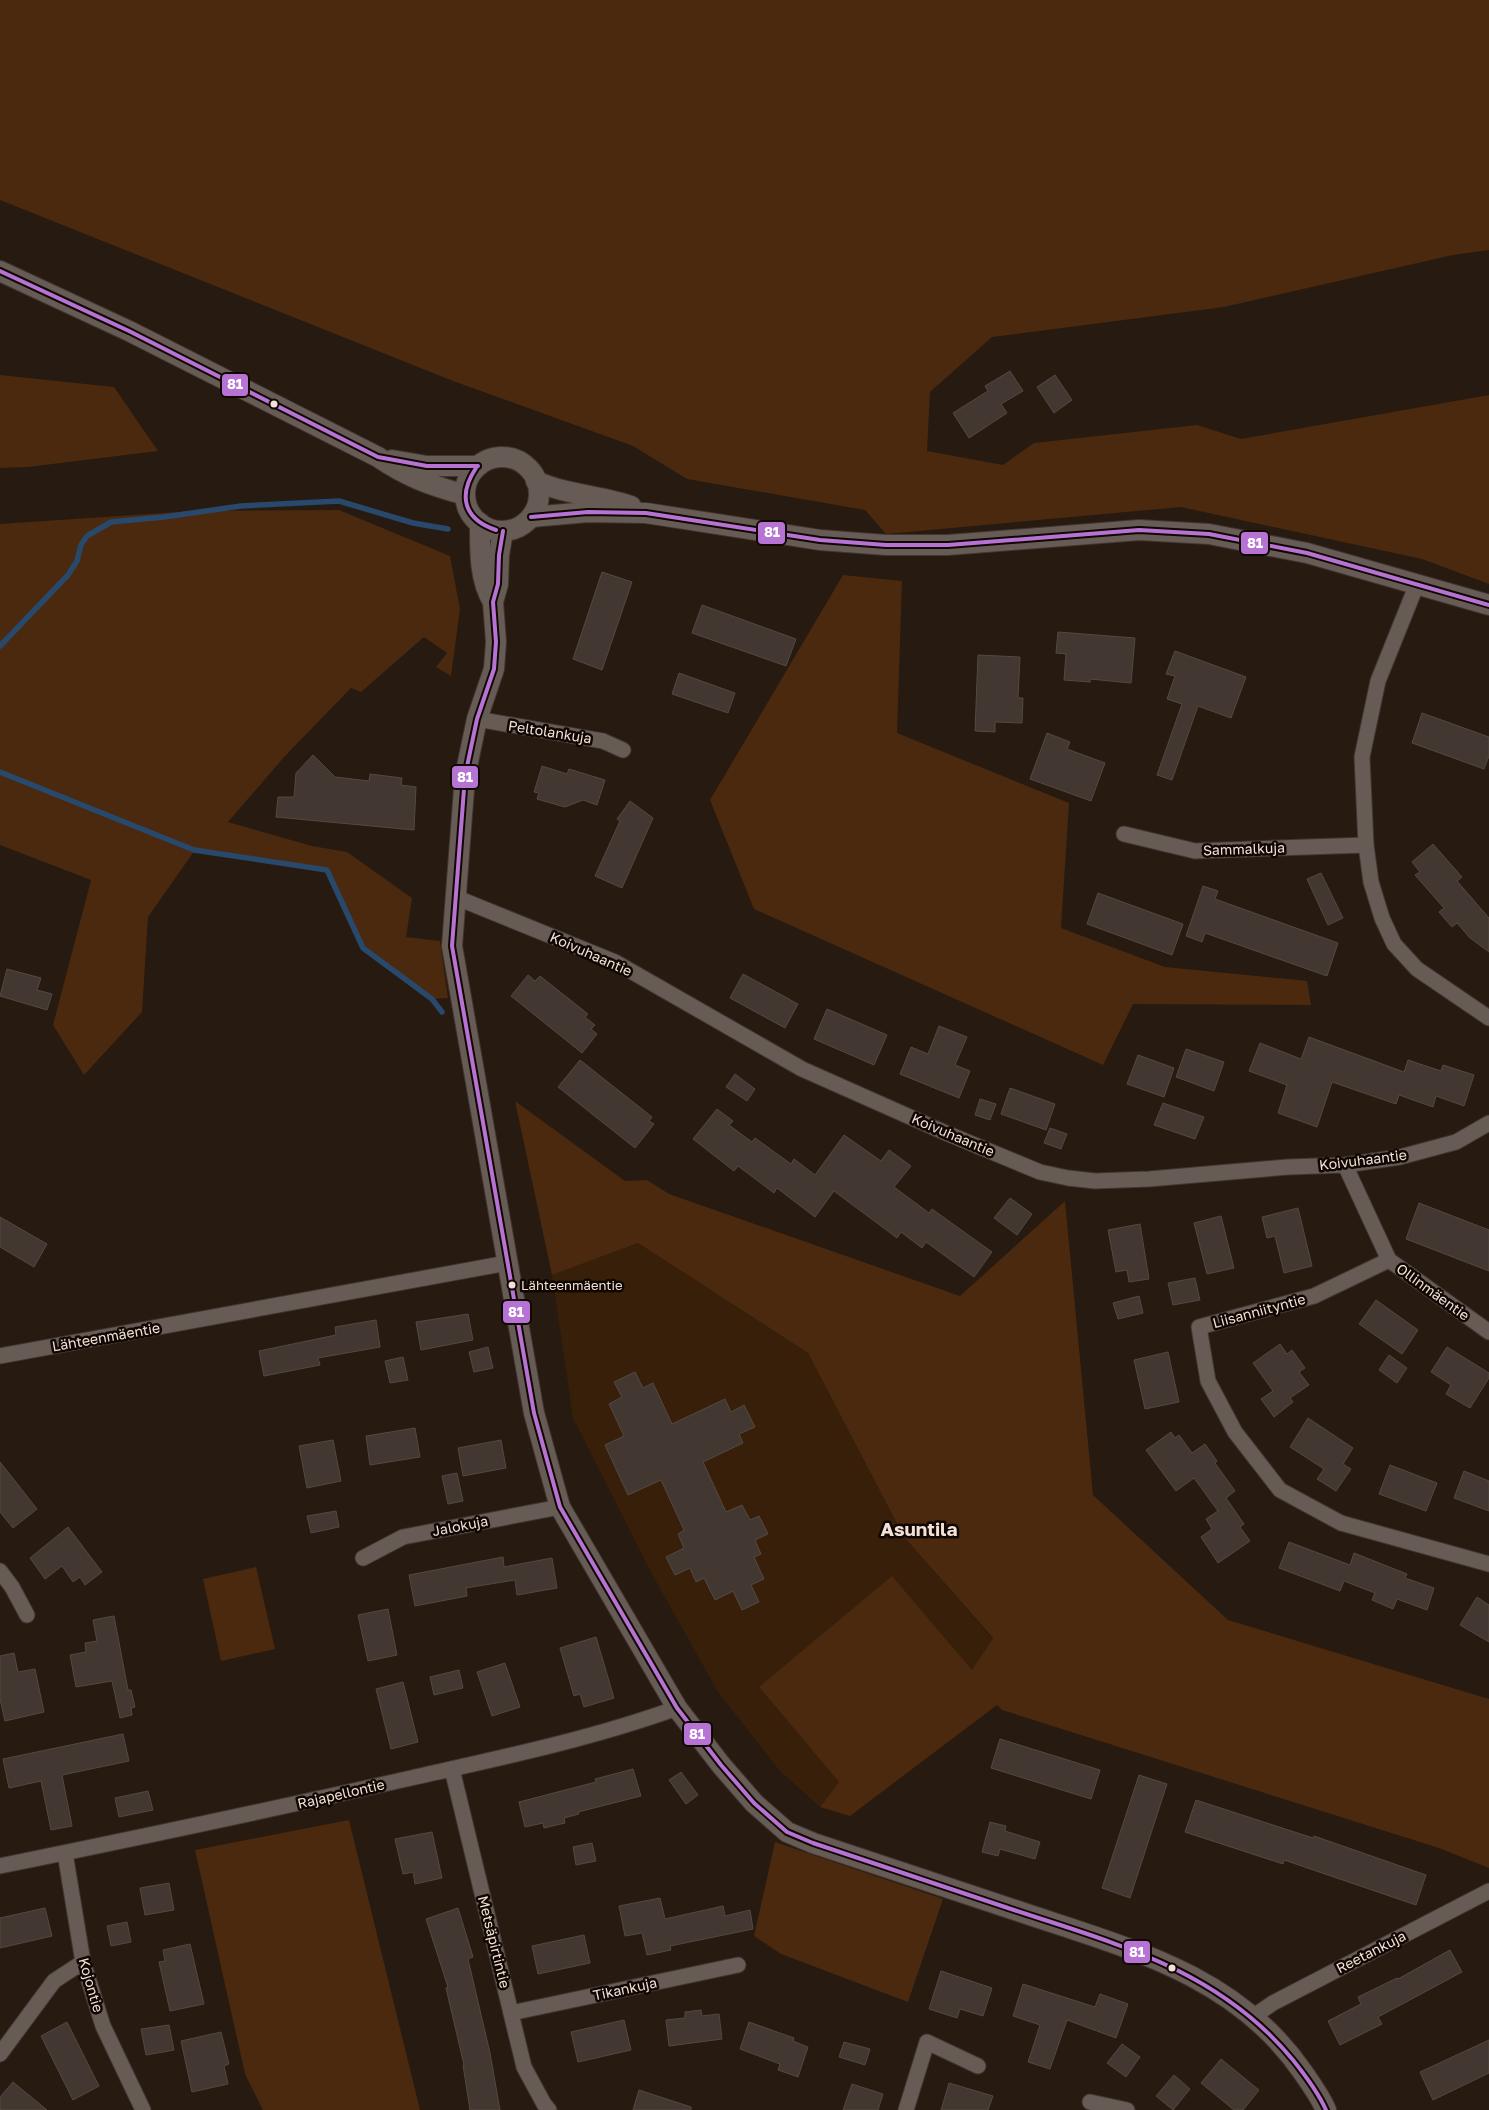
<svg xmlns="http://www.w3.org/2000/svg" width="1489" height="2110" font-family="'Golos Text',sans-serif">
  <rect width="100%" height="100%" fill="#271a11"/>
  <!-- built -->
  <path fill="#381f0a" d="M638 1243 808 1353 904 1537 993 1639 972 1670 839 1782 820 1807 780 1771 718 1692 652 1574 573 1418 552 1275Z"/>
  <!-- green -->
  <g fill="#4a290e">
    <path d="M0 0H1489V250L1453 255 1224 307 992 337 930 392 927 451 1003 465 1034 443 1197 425 1241 439 1489 395V584L1422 559 1181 507 886 534 865 510 687 479 633 446 453 381 0 200Z"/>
    <path d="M0 375 114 387 158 451 28 467 0 468Z"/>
    <path d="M339 510 450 556 460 609 451 676 436 667 447 653 424 637 361 692 351 688 285 756 228 822 312 846 347 852 412 898 406 937 440 941 448 998 432 999 363 948 327 870 195 850 148 917 142 1012 84 1075 53 1025 91 880 0 845V524L193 511Z"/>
    <path d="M843 575 902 581 897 733 1069 803 1061 928 1165 967 1307 981 1311 1005 1133 1004 1103 1065 754 909 710 800Z"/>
    <path d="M515 1101 625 1181 647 1180 669 1194 960 1296 1065 1201 1093 1495 1228 1620 1489 1699V1868L1439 1848 1002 1710 997 1705 850 1816 820 1807 839 1782 759 1687 892 1576 972 1670 993 1638 904 1537 808 1353 638 1243 552 1275Z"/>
    <path d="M256 1567 275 1649 221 1661 203 1579Z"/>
    <path d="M349 1820 420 2110H263L245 2074 195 1850Z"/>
    <path d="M775 1842 943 1899 908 2002 781 1954 754 1936Z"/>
  </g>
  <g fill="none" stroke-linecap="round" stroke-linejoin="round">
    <!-- stream -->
    <g stroke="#28496b" stroke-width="5.5">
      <path d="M0 646 68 575 77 561 81 545 87 536 111 522 164 517 241 506 339 501 413 523 448 529"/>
      <path d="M0 772 194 850 327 870 363 948 432 999 442 1012"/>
    </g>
  </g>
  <!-- building -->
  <g fill="#433831" stroke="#544941">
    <path d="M1010 371 1023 391 1001 404 1007 413 969 438 953 413 988 391 985 386Z"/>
    <path d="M1055 375 1072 400 1054 413 1037 387Z"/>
    <path d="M602 572 632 582 602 670 573 659Z"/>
    <path d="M702 605 796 639 786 666 692 633Z"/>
    <path d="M1058 632 1135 638 1131 683 1090 679V682L1064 680 1066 654 1056 653Z"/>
    <path d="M1175 651 1246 677 1231 718 1198 706 1172 780 1157 775 1182 704 1167 699 1175 676 1166 674Z"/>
    <path d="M978 655 1020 657 1018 698H1023L1022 723 995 722V732L975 731Z"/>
    <path d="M679 673 735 693 728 713 672 694Z"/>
    <path d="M1422 713 1489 737V756L1484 769 1412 743Z"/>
    <path d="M1047 733 1070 742 1067 749 1105 763 1091 801 1030 779Z"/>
    <path d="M313 755 335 777 369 781 370 774 402 778 401 785 416 787 414 830 276 817 278 797H294L296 773Z"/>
    <path d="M542 766 567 774 569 769 605 780 597 805 583 800 565 807 537 799 539 793 534 792Z"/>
    <path d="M630 801 653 818 622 888 595 876 620 821 617 819Z"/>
    <path d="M1433 844 1462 877 1457 881 1489 918V952L1470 938 1457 923 1452 927 1439 912 1444 908 1415 875 1420 872 1412 862Z"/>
    <path d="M1321 873 1343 918 1328 925 1307 879Z"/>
    <path d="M1203 886 1218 891 1215 899 1338 943 1327 976 1205 933 1202 942 1186 936Z"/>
    <path d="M1098 893 1183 924 1172 955 1087 924Z"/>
    <path d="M7 969 41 978 37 990 52 994 47 1010 0 996Z"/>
    <path d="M743 974 798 1004 785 1028 730 998Z"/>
    <path d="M528 975 535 981 540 976 588 1014 585 1017 595 1025 591 1029 597 1034 582 1053 511 996Z"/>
    <path d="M827 1009 887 1035 874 1065 814 1039Z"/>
    <path d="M939 1026 967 1037 955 1065 970 1071 959 1098 900 1074 911 1047 928 1054Z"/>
    <path d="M1309 1037 1404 1072 1408 1060 1441 1071 1443 1065 1474 1075 1464 1106 1436 1096 1433 1107 1399 1095 1396 1104 1332 1082 1317 1127 1278 1113 1287 1085 1249 1071 1260 1043 1301 1059Z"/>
    <path d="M1186 1049 1224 1062 1214 1091 1176 1077Z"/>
    <path d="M1138 1055 1174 1068 1164 1097 1127 1084Z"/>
    <path d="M580 1060 652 1117 649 1121 654 1124 635 1148 558 1087Z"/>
    <path d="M735 1074 755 1089 747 1101 726 1087Z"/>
    <path d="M1010 1088 1055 1104 1046 1130 1001 1114Z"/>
    <path d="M980 1099 996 1104 990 1120 975 1115Z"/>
    <path d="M1163 1103 1204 1117 1195 1139 1154 1125Z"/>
    <path d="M717 1109 733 1121 729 1125 752 1142 755 1138 791 1164 794 1159 815 1175 844 1135 881 1161 889 1150 911 1166 894 1187 929 1213 932 1209 992 1252 974 1277 926 1242 922 1248 901 1232 897 1238 834 1191 815 1217 777 1188 774 1193 738 1166 734 1171 693 1139Z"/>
    <path d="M1050 1128 1067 1134 1061 1149 1044 1143Z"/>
    <path d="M1010 1198 1032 1214 1017 1235 994 1218Z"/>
    <path d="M1419 1203 1489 1230V1271L1406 1239Z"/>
    <path d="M1298 1208 1312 1266 1284 1273 1275 1236 1267 1238 1262 1217Z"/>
    <path d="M1221 1216 1234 1268 1207 1274 1194 1223Z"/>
    <path d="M0 1217 47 1244 34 1267 0 1247Z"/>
    <path d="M1140 1224 1149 1279 1129 1282 1127 1270 1116 1272 1108 1230Z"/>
    <path d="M1195 1278 1200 1300 1173 1305 1168 1283Z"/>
    <path d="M1139 1296 1143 1313 1118 1319 1113 1303Z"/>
    <path d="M1376 1300 1418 1330 1402 1354 1359 1324Z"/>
    <path d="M468 1314 473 1340 421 1350 416 1322Z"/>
    <path d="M376 1320 380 1347 318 1358 320 1365 264 1376 259 1351 336 1335 335 1327Z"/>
    <path d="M1280 1344 1287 1354 1292 1350 1305 1368 1299 1372 1309 1385 1290 1398 1293 1402 1274 1417 1261 1399 1273 1391 1253 1363Z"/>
    <path d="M488 1347 493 1368 474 1372 469 1352Z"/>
    <path d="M1447 1347 1489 1373V1378L1470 1408 1446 1394 1451 1385 1431 1372Z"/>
    <path d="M1168 1352 1179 1402 1145 1409 1134 1360Z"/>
    <path d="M1389 1355 1407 1368 1397 1383 1379 1370Z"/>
    <path d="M403 1357 408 1380 390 1383 385 1361Z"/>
    <path d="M635 1372 643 1388 653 1383 672 1424 725 1399 731 1412 744 1405 755 1427 739 1434 743 1443 703 1462 726 1512 742 1505 750 1520 759 1516 768 1534 755 1540 761 1554 754 1557 764 1579 751 1585 759 1602 742 1610 733 1591 715 1600 704 1578 696 1582 690 1568 675 1575 666 1557 684 1548 678 1534 684 1530 661 1480 628 1495 605 1445 624 1436 609 1404 622 1397 614 1382Z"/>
    <path d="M1308 1418 1353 1448 1343 1464 1351 1469 1336 1491 1317 1479 1324 1469 1290 1447Z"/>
    <path d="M415 1428 420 1457 370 1465 366 1436Z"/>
    <path d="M1171 1432 1175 1438 1179 1435 1192 1453 1205 1444 1217 1461 1215 1463 1235 1491 1226 1498 1244 1524 1240 1527 1250 1541 1218 1563 1201 1537 1212 1529 1206 1519 1218 1511 1194 1478 1176 1491 1146 1450Z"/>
    <path d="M333 1440 341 1481 307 1488 299 1446Z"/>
    <path d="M501 1440 506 1468 463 1476 458 1448Z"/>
    <path d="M0 1462 37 1509 13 1528 0 1512Z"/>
    <path d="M1390 1465 1437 1483 1426 1511 1379 1494Z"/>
    <path d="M1464 1471 1489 1481V1511L1454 1498Z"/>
    <path d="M457 1473 463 1501 448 1504 442 1476Z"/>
    <path d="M336 1511 339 1527 311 1533 307 1516Z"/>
    <path d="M68 1527 102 1572 85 1585 80 1577 73 1582 62 1566 45 1579 30 1558Z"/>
    <path d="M1289 1542 1350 1565 1354 1553 1407 1574 1405 1578 1434 1588 1427 1610 1397 1599 1393 1609 1372 1600 1375 1593 1344 1581 1340 1591 1279 1568Z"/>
    <path d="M503 1557 504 1567 552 1558 557 1588 517 1595 515 1580 466 1588 467 1596 415 1606 409 1575Z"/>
    <path d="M1477 1597 1489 1605V1642L1460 1625Z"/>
    <path d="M388 1609 397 1655 368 1661 358 1615Z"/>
    <path d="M114 1616 128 1690H131L135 1707 131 1708 132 1715 120 1718 112 1681 76 1687 70 1655 86 1652 85 1643 97 1641 93 1620Z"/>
    <path d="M596 1637 614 1698 584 1707 580 1694 574 1696 560 1648Z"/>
    <path d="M14 1653 18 1672 35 1669 44 1712 5 1721 0 1699V1656Z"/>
    <path d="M505 1663 520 1707 492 1716 477 1672Z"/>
    <path d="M459 1670 463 1688 434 1695 430 1677Z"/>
    <path d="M403 1682 418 1742 391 1749 376 1689Z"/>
    <path d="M123 1734 129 1761 62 1775 72 1826 51 1830 41 1781 9 1788 3 1759Z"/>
    <path d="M1000 1739 1100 1770 1091 1799 991 1768Z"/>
    <path d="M633 1769 641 1796 578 1812 579 1814 564 1818 565 1823 544 1828 543 1823 525 1827 519 1802 596 1782 595 1779Z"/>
    <path d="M681 1772 698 1795 686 1804 669 1780Z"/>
    <path d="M1139 1775 1167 1784 1130 1898 1102 1888Z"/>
    <path d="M148 1791 153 1810 119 1817 115 1798Z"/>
    <path d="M1196 1800 1313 1838 1314 1836 1426 1875 1416 1905 1284 1860 1283 1864 1185 1832Z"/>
    <path d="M990 1822 1006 1826 1005 1831 1040 1842 1035 1859 1000 1849 998 1856 982 1852Z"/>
    <path d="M432 1832 442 1878 415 1884 413 1872 403 1874 395 1839Z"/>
    <path d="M592 1843 596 1861 576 1865 573 1847Z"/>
    <path d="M169 1883 174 1910 145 1915 140 1888Z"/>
    <path d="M660 1898 665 1919 723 1906 725 1916 750 1910 753 1929 670 1946 671 1950 647 1955 642 1933 625 1936 619 1906Z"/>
    <path d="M45 1908 52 1936 0 1948V1918Z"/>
    <path d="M458 1908 473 1957 468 1959 490 2053 500 2110H470L463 2065H464L446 1988 448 1987 426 1919Z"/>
    <path d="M127 1922 131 1942 111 1946 107 1926Z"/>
    <path d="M584 1935 590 1963 538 1974 532 1946Z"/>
    <path d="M190 1944 204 2004 170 2011 159 1962 165 1961 163 1950Z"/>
    <path d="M1450 1950 1462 1972 1378 2017 1382 2024 1340 2045 1328 2021 1361 2004 1358 1997 1397 1978 1398 1979Z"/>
    <path d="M941 1971 992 1988 983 2016 960 2009 957 2018 929 2009Z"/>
    <path d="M1023 1984 1095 2007 1100 1994 1128 2004 1116 2038 1067 2020 1050 2069 1028 2062 1040 2025 1013 2016Z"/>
    <path d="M701 2010 702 2016 719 2014 722 2039 669 2046 666 2020 685 2018V2012Z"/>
    <path d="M624 2020 631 2050 578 2062 571 2032Z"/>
    <path d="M67 2022 99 2086 73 2100 41 2036Z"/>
    <path d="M749 2022 794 2038 793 2041 808 2047 798 2077 778 2070 780 2064 740 2049Z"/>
    <path d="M169 2025 174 2050 146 2055 141 2029Z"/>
    <path d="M221 2032 229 2064 224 2066 228 2084 192 2092 181 2041Z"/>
    <path d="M1489 2040V2073L1433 2100 1420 2072Z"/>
    <path d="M844 2042 870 2049 865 2065 839 2057Z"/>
    <path d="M1122 2044 1140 2057 1126 2077 1107 2063Z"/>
    <path d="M1221 2059 1259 2090 1243 2110H1234L1201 2083Z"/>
    <path d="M1174 2075 1190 2089 1173 2110 1156 2096Z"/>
    <path d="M13 2082 47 2110H0V2097Z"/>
    <path d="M949 2083 993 2096 988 2110H941Z"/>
    <path d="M852 2084 883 2094 878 2110H843Z"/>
    <path d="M639 2090 691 2107V2110H633Z"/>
  </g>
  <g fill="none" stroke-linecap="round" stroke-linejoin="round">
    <defs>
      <g id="street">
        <path d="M1417 584 1378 681 1362 757 1366 845 1371 882 1382 918 1394 944 1417 969 1489 1018"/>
        <path d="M477 719 603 741 623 750"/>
        <path d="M1124 834 1195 851 1366 845"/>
        <path d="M455 897 615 962 802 1069 946 1133 1040 1172 1068 1178 1095 1181 1149 1179 1288 1167 1345 1165 1400 1157 1456 1142 1489 1123"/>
        <path d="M1345 1165 1389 1260 1489 1332"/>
        <path d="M1389 1260 1314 1296 1199 1327 1208 1381 1235 1432 1280 1490 1341 1523 1489 1564"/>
        <path d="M0 1356 507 1263"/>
        <path d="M363 1558 403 1537 560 1507"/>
        <path d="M0 1571 12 1587 27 1615"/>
        <path d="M452 1769 524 2067 544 2104 549 2110"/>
        <path d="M65 1853 83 1962 103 2026 143 2110"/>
        <path d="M0 1866C137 1838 274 1809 411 1778 500 1758 591 1739 677 1708"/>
        <path d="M511 2013 738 1965"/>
        <path d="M1254 2016 1273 2003 1489 1891"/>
        <path d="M0 2054 54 1981 83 1962"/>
        <path d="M1090 2102 1127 2110"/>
        <path d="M906 2110 927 2042 978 2066"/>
      </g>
      <g id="secondary">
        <path d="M0 271 129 331 378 457C407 477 430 485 465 495"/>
        <circle cx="502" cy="494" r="37"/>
        <path d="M392 460 427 466H478"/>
        <path d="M536 481C566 495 600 495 631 506"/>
        <path d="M531 517 588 512 646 513 820 540 886 545H948L1139 530 1209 534 1307 553 1489 605"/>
        <path d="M480 523C480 550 479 579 493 602"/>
        <path d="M503 531 499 555 498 584 493 602 496 642 494 669 477 719 465 776 452 946 534 1413 560 1507 677 1708 721 1765 754 1803 787 1832 813 1843C882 1866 952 1889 1021 1912 1127 1948 1235 1974 1302 2071 1311 2084 1320 2096 1326 2110"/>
      </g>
    </defs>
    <!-- street casing -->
    <use href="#street" stroke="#413631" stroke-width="17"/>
    <!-- secondary casing -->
    <use href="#secondary" stroke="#413631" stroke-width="22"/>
    <!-- street -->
    <use href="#street" stroke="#665c55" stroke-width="15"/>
    <!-- secondary -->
    <use href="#secondary" stroke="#665c55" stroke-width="20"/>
    <defs>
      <g id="bus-1">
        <path d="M0 271 129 331 378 457 427 466H478"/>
        <path d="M476 468C458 495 463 519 496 530"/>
        <path d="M531 517 588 512 646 513 820 540 886 545H948L1139 530 1209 534 1307 553 1489 605"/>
        <path d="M503 531 499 555 498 584 493 602 496 642 494 669 477 719 465 776 452 946 534 1413 560 1507 677 1708 721 1765 754 1803 787 1832 813 1843C880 1865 947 1887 1014 1910 1118 1944 1220 1971 1293 2060 1305 2075 1318 2092 1326 2110"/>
      </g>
    </defs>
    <!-- bus-1 casing -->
    <use href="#bus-1" stroke="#100703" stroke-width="8"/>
    <!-- bus-1 -->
    <use href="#bus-1" stroke="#b673d3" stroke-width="4"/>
  </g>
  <!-- markers -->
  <g fill="#f1e1d7" stroke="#100703" stroke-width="2">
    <circle cx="274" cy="404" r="4.5"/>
    <circle cx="512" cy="1285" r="4.5"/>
    <circle cx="1172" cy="1968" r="4.5"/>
  </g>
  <g text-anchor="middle" stroke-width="5" stroke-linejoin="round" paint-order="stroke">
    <!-- bus labels -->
    <g font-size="13" fill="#f1e1d7" stroke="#100703" text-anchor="start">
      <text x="521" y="1290">Lähteenmäentie</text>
    </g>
    <!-- street labels -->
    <g font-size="14" fill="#f1e1d7" stroke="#100703">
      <text transform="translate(550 732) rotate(9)" y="5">Peltolankuja</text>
      <text transform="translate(1244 849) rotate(-2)" y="5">Sammalkuja</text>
      <text transform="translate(591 954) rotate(24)" y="5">Koivuhaantie</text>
      <text transform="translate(953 1135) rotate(23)" y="5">Koivuhaantie</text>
      <text transform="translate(1363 1160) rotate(-7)" y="5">Koivuhaantie</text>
      <text transform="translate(1433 1292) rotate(36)" y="5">Ollinmäentie</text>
      <text transform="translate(1259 1311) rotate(-15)" y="5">Liisanniityntie</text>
      <text transform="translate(106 1337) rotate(-10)" y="5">Lähteenmäentie</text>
      <text transform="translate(460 1526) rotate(-11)" y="5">Jalokuja</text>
      <text transform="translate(341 1794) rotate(-13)" y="5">Rajapellontie</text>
      <text transform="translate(494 1942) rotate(76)" y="5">Metsäpirtintie</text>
      <text transform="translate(1371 1952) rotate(-27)" y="5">Reetankuja</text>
      <text transform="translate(91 1985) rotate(74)" y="5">Kojontie</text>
      <text transform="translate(625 1989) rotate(-12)" y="5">Tikankuja</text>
    </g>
    <!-- district labels -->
    <g font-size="19" font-weight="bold" fill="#f1e1d7" stroke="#100703">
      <text x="919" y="1536">Asuntila</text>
    </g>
  </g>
  <g stroke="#100703" stroke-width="2">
    <rect x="221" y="373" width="28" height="24" rx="5" fill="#b673d3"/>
    <rect x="757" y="521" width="29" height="24" rx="5" fill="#b673d3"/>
    <rect x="1240" y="531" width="29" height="24" rx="5" fill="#b673d3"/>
    <rect x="451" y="765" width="28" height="24" rx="5" fill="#b673d3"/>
    <rect x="502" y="1300" width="29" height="24" rx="5" fill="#b673d3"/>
    <rect x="683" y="1722" width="29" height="24" rx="5" fill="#b673d3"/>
    <rect x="1123" y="1940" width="28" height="24" rx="5" fill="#b673d3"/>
  </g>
  <g font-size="14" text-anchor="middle" font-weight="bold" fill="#fff">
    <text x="235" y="389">81</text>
    <text x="772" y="537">81</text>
    <text x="1255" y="548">81</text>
    <text x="465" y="782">81</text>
    <text x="516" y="1317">81</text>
    <text x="697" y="1739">81</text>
    <text x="1137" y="1957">81</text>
  </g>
</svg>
